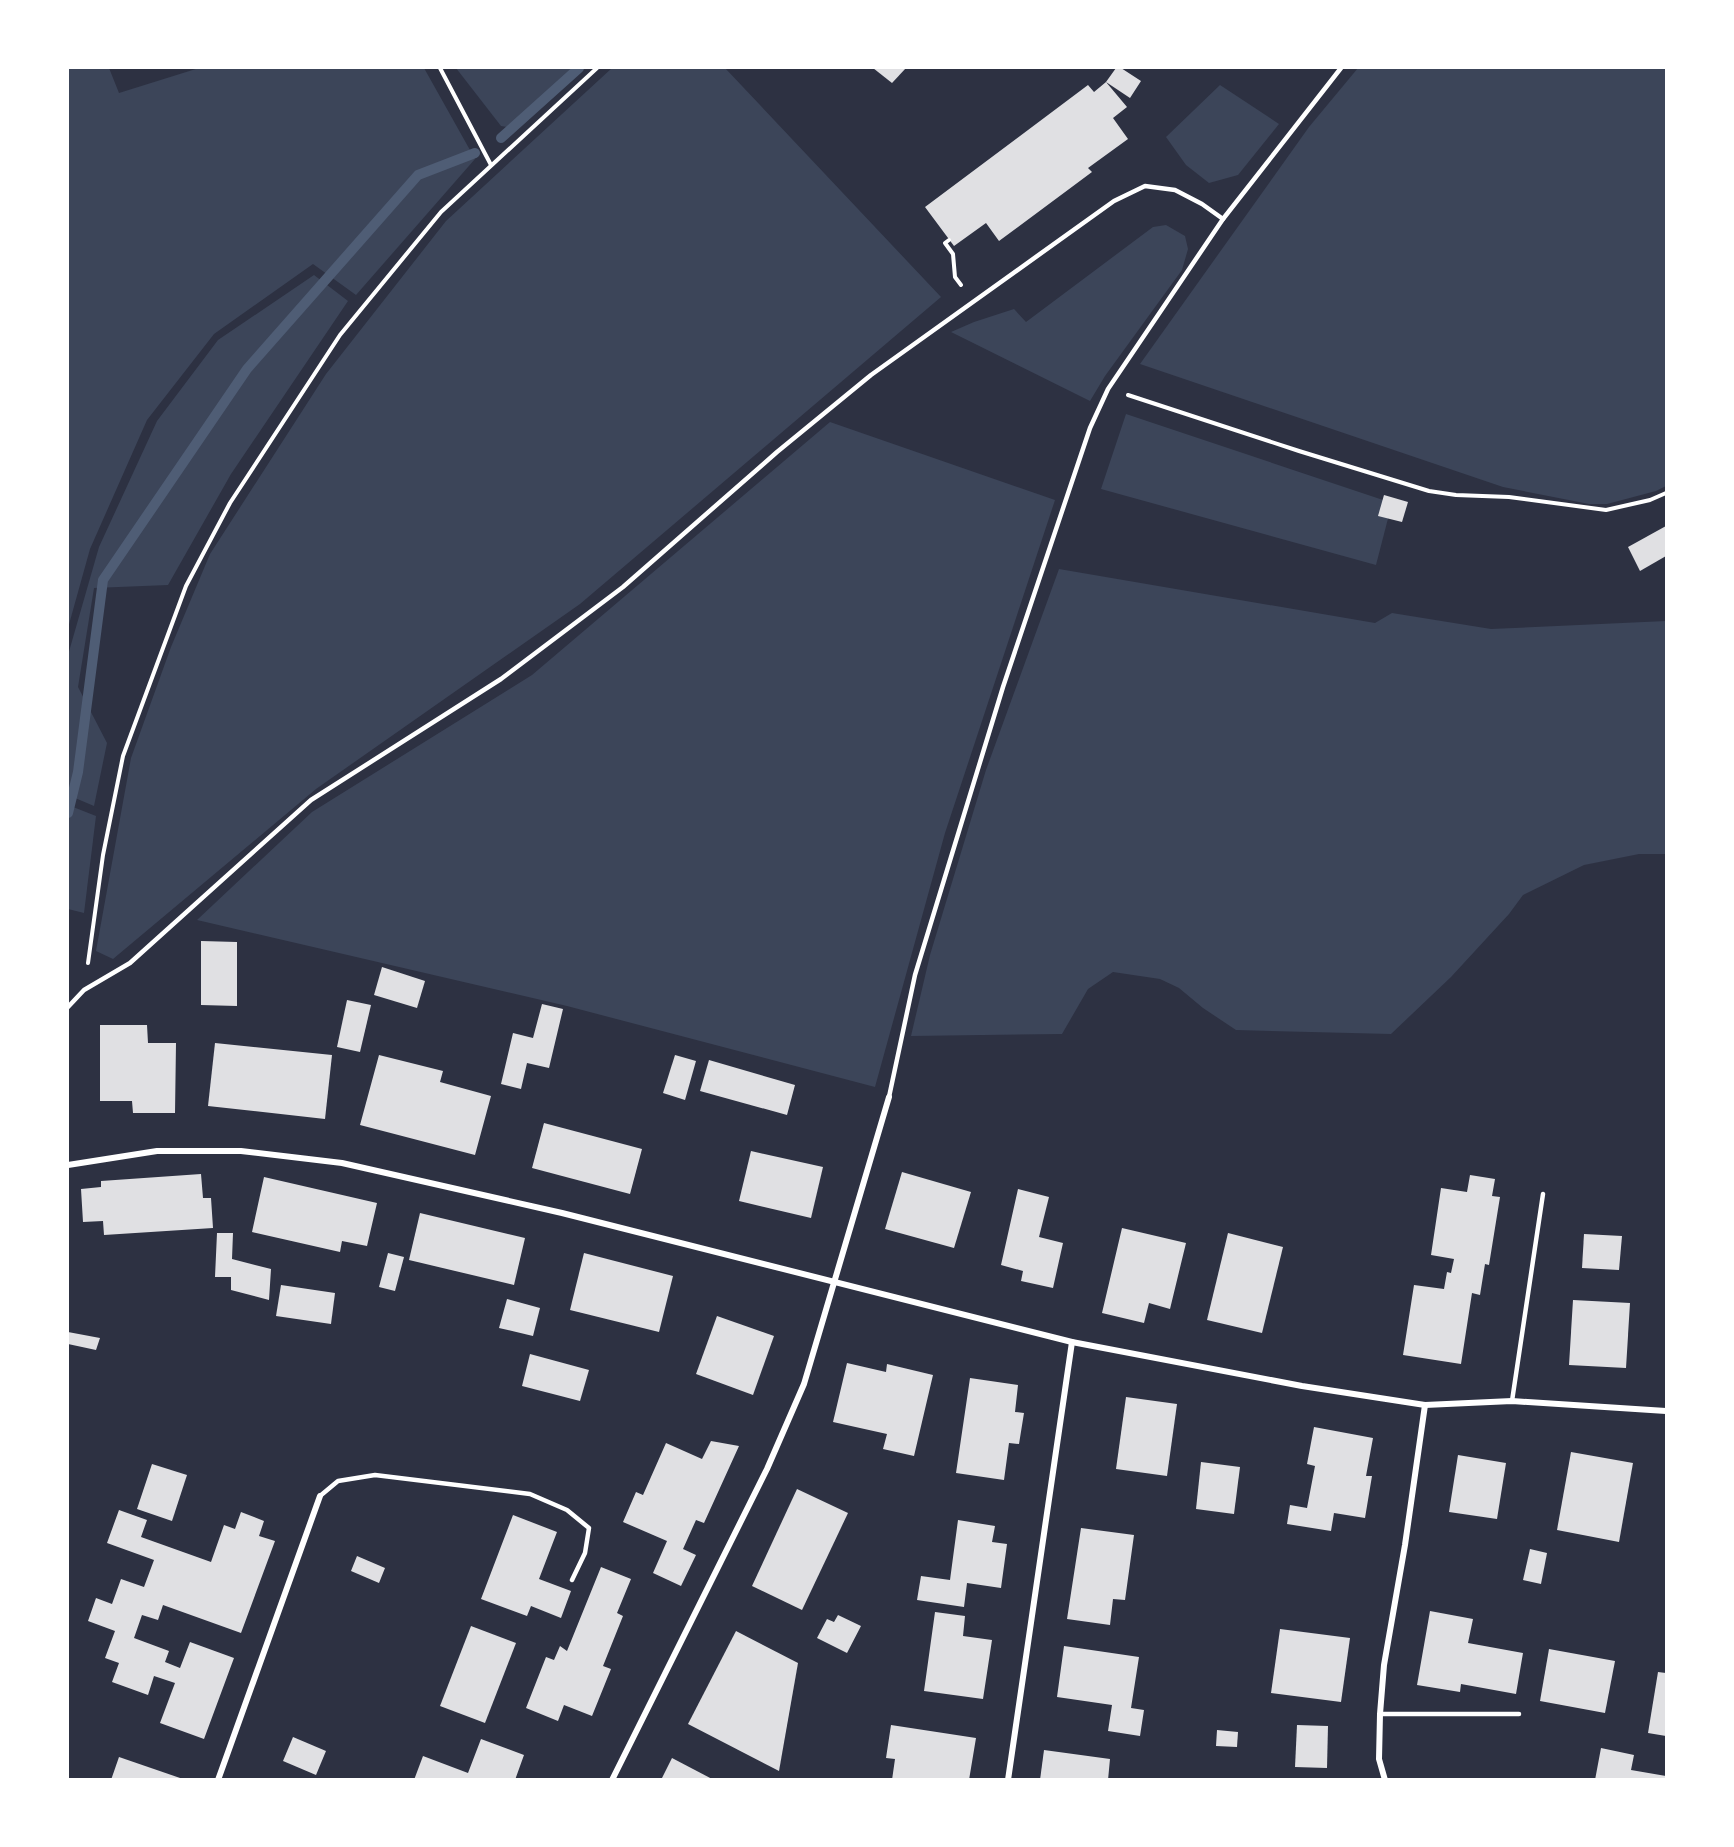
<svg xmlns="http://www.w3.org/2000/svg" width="1734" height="1847" font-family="'Public Sans',sans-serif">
  <rect width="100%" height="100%" fill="#2d3142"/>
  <!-- green -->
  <g fill="#3c4559">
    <path d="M68 68H109L119 93 199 68H424L475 159 356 295 313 264 214 334 147 420 90 549 68 628Z"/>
    <path d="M456 68H581L513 128 501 126Z"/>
    <path d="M612 68H725L941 297 580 604 316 789 113 959 96 951 131 758 171 647 210 554 326 374 446 221Z"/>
    <path d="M1358 68H1666V486L1656 491 1607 504H1589L1503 487 1140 364 1309 127Z"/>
    <path d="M1220 85 1279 124 1238 175 1209 183 1186 165 1166 137Z"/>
    <path d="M1166 225 1185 236 1188 249 1182 270 1105 376 1090 401 951 332 974 322 1014 309 1026 322 1153 227Z"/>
    <path d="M314 275 348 301 231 474 168 585 94 588 78 687 107 743 94 806 68 795V655L99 547 157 421 218 340Z"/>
    <path d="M1126 414 1392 503 1376 565 1101 489Z"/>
    <path d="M830 422 1055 500 945 833 875 1087 567 1006 197 920 312 812 532 675Z"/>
    <path d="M1059 569 1375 623 1392 613 1491 629 1666 621V854H1639L1584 865 1523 895 1509 914 1451 977 1391 1034 1236 1030 1203 1008 1179 988 1160 979 1113 972 1088 989 1062 1034 911 1036 930 955 986 770Z"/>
    <path d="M68 805 96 816 84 913 68 909Z"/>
  </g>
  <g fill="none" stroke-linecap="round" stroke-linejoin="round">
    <!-- stream -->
    <g stroke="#4f5d75" stroke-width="10">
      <path d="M501 138 579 68"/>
      <path d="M68 813 78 772 103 580 247 369 418 175 475 153"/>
    </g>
  </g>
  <!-- building -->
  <g fill="#e0e0e3">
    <path d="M873 68H906L892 83Z"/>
    <path d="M1116 68H1121L1141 81 1130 98 1106 82 1127 107 1113 118 1128 139 1088 168 1092 172 999 241 986 223 954 246 925 207 1088 85 1094 92 1106 82Z"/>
    <path d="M1384 495 1408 502 1402 522 1378 516Z"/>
    <path d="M1666 526V556L1640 571 1628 547Z"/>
    <path d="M201 941 237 942V1006L201 1005Z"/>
    <path d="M382 967 425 981 417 1008 374 995Z"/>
    <path d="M347 1000 371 1005 360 1052 337 1047Z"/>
    <path d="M542 1004 563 1009 549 1068 527 1063 521 1089 501 1084 513 1033 533 1038Z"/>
    <path d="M100 1025H147L148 1043H176L175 1113H133L132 1101H100Z"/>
    <path d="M215 1043 332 1055 325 1119 208 1106Z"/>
    <path d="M379 1055 443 1071 440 1082 491 1096 475 1155 360 1125Z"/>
    <path d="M675 1055 696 1061 685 1100 663 1093Z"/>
    <path d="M709 1060 795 1085 787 1115 700 1091Z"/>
    <path d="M544 1123 642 1149 630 1194 532 1168Z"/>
    <path d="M751 1151 823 1167 811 1218 739 1201Z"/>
    <path d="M902 1172 971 1192 954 1248 885 1229Z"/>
    <path d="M201 1174 203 1198H211L213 1228 104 1235 103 1221 83 1222 81 1189 101 1187V1181Z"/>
    <path d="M1470 1175 1495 1179 1492 1196 1500 1197 1489 1265 1485 1264 1480 1295 1472 1293 1461 1364 1403 1355 1414 1285 1444 1289 1447 1272 1451 1273 1454 1259 1431 1255 1441 1188 1467 1192Z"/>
    <path d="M264 1177 377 1203 367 1246 342 1241 340 1252 252 1232Z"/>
    <path d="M1018 1189 1049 1197 1039 1237 1063 1243 1053 1288 1021 1281 1023 1271 1001 1265Z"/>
    <path d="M420 1213 525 1238 514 1285 409 1260Z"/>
    <path d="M1122 1228 1186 1243 1170 1309 1149 1303 1144 1323 1102 1313Z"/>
    <path d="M217 1233H233L232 1259 271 1269 269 1300 231 1290V1277H215Z"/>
    <path d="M1228 1233 1283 1247 1262 1333 1207 1320Z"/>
    <path d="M1584 1234 1622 1236 1619 1270 1582 1268Z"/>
    <path d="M388 1253 404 1257 395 1291 379 1287Z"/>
    <path d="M584 1253 673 1276 659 1332 570 1310Z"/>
    <path d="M281 1285 335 1293 331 1324 276 1316Z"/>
    <path d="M507 1299 540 1308 533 1336 499 1328Z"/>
    <path d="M1573 1300 1630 1303 1626 1368 1569 1365Z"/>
    <path d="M717 1316 774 1336 753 1395 696 1374Z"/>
    <path d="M68 1332 100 1338 96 1350 68 1344Z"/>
    <path d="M530 1354 589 1370 580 1401 522 1386Z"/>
    <path d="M847 1363 886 1372 887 1364 933 1375 914 1456 883 1449 887 1434 833 1422Z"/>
    <path d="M970 1378 1018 1385 1015 1412 1024 1413 1019 1444 1009 1443 1004 1480 956 1473Z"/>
    <path d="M1126 1397 1177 1404 1167 1476 1116 1469Z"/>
    <path d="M1314 1427 1373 1438 1366 1476H1372L1365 1518 1334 1513 1331 1531 1287 1524 1290 1505 1307 1508 1315 1466 1307 1464Z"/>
    <path d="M711 1441 739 1446 704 1523 696 1520 683 1549 696 1555 681 1586 653 1573 667 1541 623 1522 636 1492 643 1495 666 1443 702 1459Z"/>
    <path d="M1571 1452 1633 1463 1619 1542 1557 1530Z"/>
    <path d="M1458 1455 1506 1463 1497 1519 1449 1512Z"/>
    <path d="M1201 1462 1240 1467 1234 1514 1196 1509Z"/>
    <path d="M152 1464 187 1475 172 1521 137 1509Z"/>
    <path d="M797 1489 848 1513 802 1610 752 1586Z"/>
    <path d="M119 1510 147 1520 141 1537 211 1562 224 1525 235 1529 241 1512 264 1521 259 1536 275 1541 241 1633 163 1605 158 1620 142 1615 134 1638 169 1651 165 1662 180 1668 190 1642 234 1658 204 1739 160 1723 175 1683 154 1676 148 1695 112 1682 119 1663 105 1658 115 1631 88 1621 96 1598 112 1604 121 1579 144 1587 154 1560 107 1543Z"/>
    <path d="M513 1515 557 1532 539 1579 571 1591 561 1618 531 1606 527 1616 481 1599Z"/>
    <path d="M958 1520 995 1526 992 1542 1007 1544 1001 1588 967 1583 964 1607 917 1600 921 1576 950 1580Z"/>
    <path d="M1081 1528 1134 1535 1125 1600 1113 1599 1110 1625 1067 1619Z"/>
    <path d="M1530 1549 1547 1553 1541 1584 1523 1580Z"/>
    <path d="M357 1556 385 1568 379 1583 351 1571Z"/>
    <path d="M601 1567 631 1579 617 1613 623 1616 603 1666 611 1669 592 1716 564 1705 558 1721 526 1708 546 1657 554 1660 560 1646 567 1651Z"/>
    <path d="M1430 1611 1473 1619 1468 1643 1523 1653 1516 1694 1461 1684 1460 1692 1417 1685Z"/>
    <path d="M935 1612 965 1616 963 1636 992 1640 983 1699 924 1691Z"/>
    <path d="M838 1615 861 1626 847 1653 817 1638 827 1619 834 1622Z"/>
    <path d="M471 1626 516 1643 485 1723 440 1706Z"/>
    <path d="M1280 1629 1350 1638 1341 1702 1271 1693Z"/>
    <path d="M736 1631 798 1663 779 1771 688 1724Z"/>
    <path d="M1064 1646 1139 1657 1131 1708 1144 1710 1140 1736 1108 1731 1112 1705 1057 1697Z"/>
    <path d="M1549 1649 1615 1661 1605 1713 1540 1701Z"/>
    <path d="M1658 1672 1666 1673V1736L1648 1733Z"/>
    <path d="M891 1725 976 1738 969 1780H892L895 1759 886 1758Z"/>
    <path d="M1297 1725 1328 1726 1327 1768 1295 1767Z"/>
    <path d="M1217 1730 1238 1732 1237 1747 1216 1746Z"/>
    <path d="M293 1737 326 1751 316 1775 283 1761Z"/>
    <path d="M481 1739 524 1755 515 1780H414L423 1756 468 1773Z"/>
    <path d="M1601 1748 1634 1755 1631 1770 1666 1776V1780H1595Z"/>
    <path d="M1044 1750 1110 1759 1108 1780H1040Z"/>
    <path d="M119 1757 183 1779V1780H111Z"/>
    <path d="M672 1758 714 1780H661Z"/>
  </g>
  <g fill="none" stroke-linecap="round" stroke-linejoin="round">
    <!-- path -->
    <g stroke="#fff" stroke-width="4">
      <path d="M440 68 491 165"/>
      <path d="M949 240 945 243 953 254 955 277 961 285"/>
      <path d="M1128 395 1299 451 1429 491 1456 495 1509 497 1606 510 1650 500 1666 493"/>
      <path d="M88 963 103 855 123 756 186 586 230 503 340 335 441 212 597 68"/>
    </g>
    <!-- service -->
    <g stroke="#fff" stroke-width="4.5">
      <path d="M68 1007 84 990 130 963 311 800 501 679 623 587 777 452 871 375 1114 201 1145 186 1175 190 1202 204 1223 219"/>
      <path d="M889 1097 915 975 1003 687 1090 428 1108 389 1223 219 1341 68"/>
      <path d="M1512 1401 1543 1194"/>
      <path d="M320 1496 338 1481 375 1475 530 1494 567 1510 589 1528 585 1553 572 1580"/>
      <path d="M1380 1714H1519"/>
    </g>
    <!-- minor -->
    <g stroke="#fff" stroke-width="6">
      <path d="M68 1165 157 1151H241L342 1163 562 1213 1072 1342 1302 1386 1425 1405 1512 1401 1666 1411"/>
      <path d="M218 1780 320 1496"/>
      <path d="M612 1780 767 1469 804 1384 889 1097"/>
      <path d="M1008 1780 1072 1342"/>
      <path d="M1385 1780 1379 1759 1380 1714 1384 1665 1405 1545 1425 1405"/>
    </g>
  </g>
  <!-- border -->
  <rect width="1734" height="1847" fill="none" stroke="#ffffff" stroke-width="138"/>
</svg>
